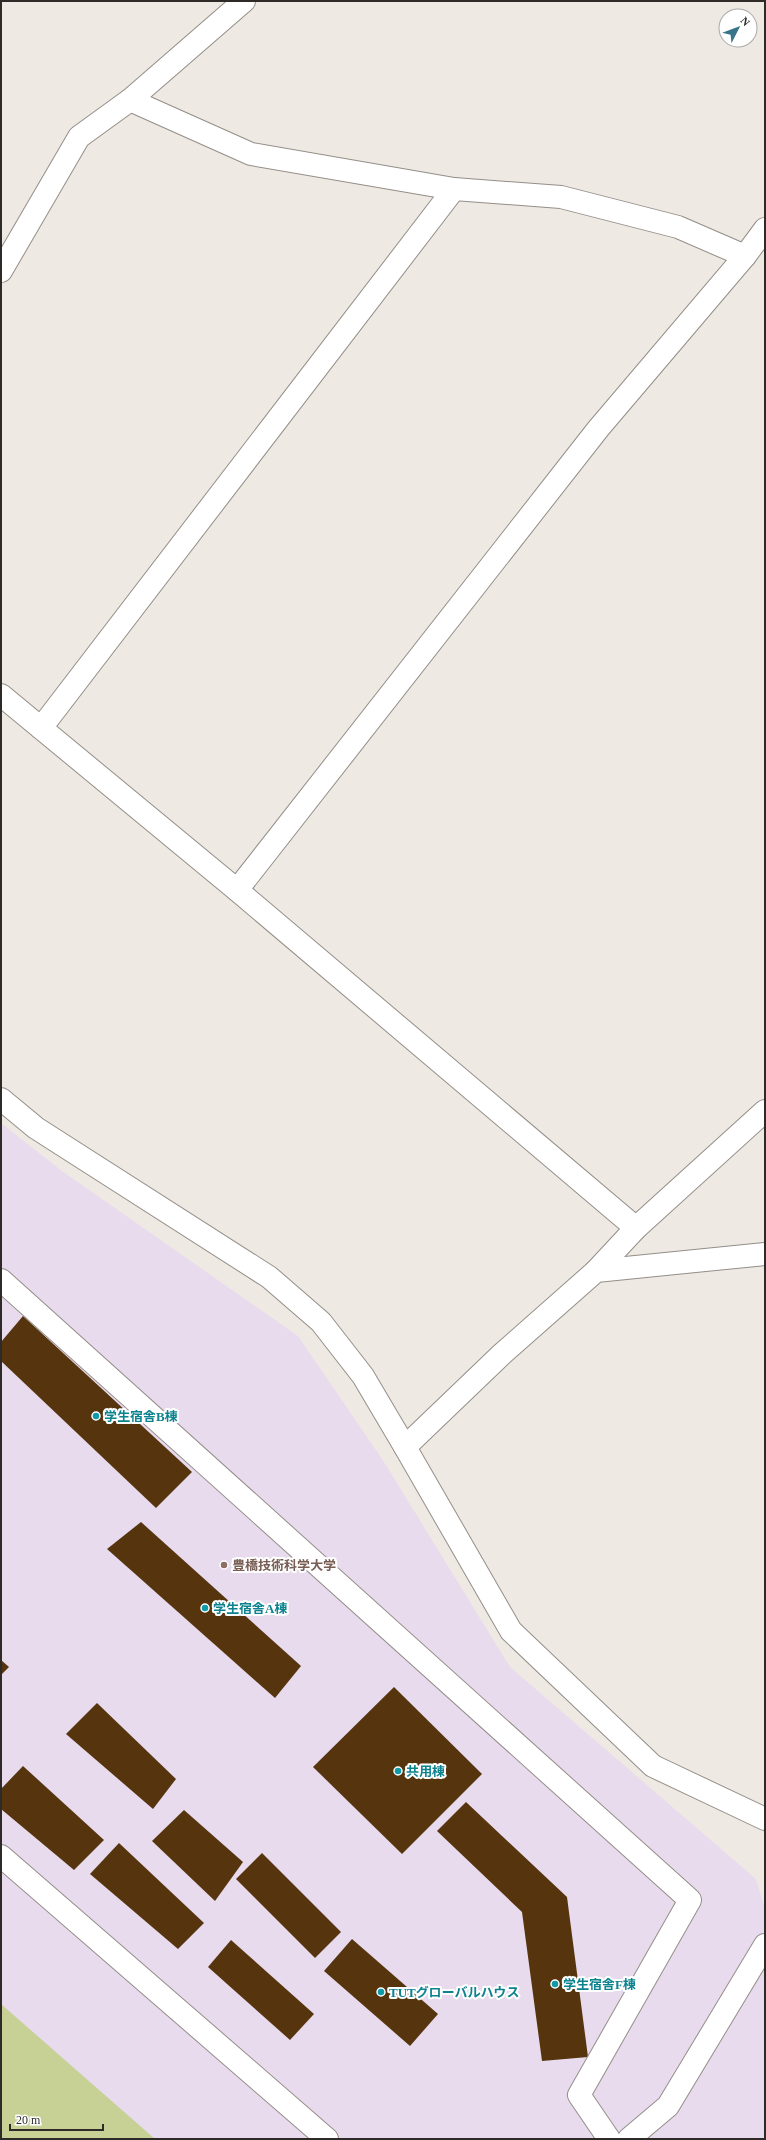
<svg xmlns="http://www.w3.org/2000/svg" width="766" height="2140" font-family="'Times New Roman','Noto Sans JP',serif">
  <rect width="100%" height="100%" fill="#efe9e3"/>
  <!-- education -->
  <path fill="#e8dbee" d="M1 1123 62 1171 298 1336 384 1462 510 1667 756 1879 765 1909V2139H1Z"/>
  <!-- green -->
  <path fill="#c8d195" d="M1 2004 155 2139H1Z"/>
  <!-- building -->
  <g fill="#56340d">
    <path d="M23 1316 192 1472 156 1508 1 1361V1342Z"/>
    <path d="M141 1522 301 1666 275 1698 107 1549Z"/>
    <path d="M1 1660 9 1667 1 1675Z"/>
    <path d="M394 1687 482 1774 402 1854 313 1767Z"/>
    <path d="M97 1703 176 1779 153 1809 66 1734Z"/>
    <path d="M23 1766 104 1840 74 1870 1 1809V1789Z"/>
    <path d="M466 1802 567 1897 588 2057 542 2061 522 1912 437 1831Z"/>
    <path d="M184 1810 243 1862 215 1901 152 1841Z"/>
    <path d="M119 1843 204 1923 178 1949 90 1874Z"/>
    <path d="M262 1853 341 1932 315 1958 236 1879Z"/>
    <path d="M352 1939 438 2014 410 2046 324 1971Z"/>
    <path d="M231 1940 314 2014 290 2040 208 1967Z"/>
  </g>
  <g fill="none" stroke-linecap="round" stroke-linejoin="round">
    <defs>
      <g id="minor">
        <path d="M130 100 251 154 454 189 561 197 678 227 745 256"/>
        <path d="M1 271 79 137 130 100 244 1"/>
        <path d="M1 695 237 890 636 1228"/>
        <path d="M41 728 454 189"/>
        <path d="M237 890 598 429 745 256 765 229"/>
        <path d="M1 1099 36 1128 269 1277 321 1322 363 1376 405 1447 511 1631 653 1766 765 1819"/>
        <path d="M596 1271 636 1228 765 1111"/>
        <path d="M1 1280 690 1900 579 2095 609 2139"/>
        <path d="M405 1447 502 1354 596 1271 765 1254"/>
        <path d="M1 1856 327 2139"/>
        <path d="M629 2139 668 2106 765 1945"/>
      </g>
    </defs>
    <!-- minor casing -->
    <use href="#minor" stroke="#948e88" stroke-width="24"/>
    <!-- minor -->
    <use href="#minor" stroke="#fff" stroke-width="22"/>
  </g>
  <!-- markers -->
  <g fill="#0f9aa8" stroke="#fff" stroke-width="1.5">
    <circle cx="96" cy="1416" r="4"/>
    <circle cx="205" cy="1608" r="4"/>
    <circle cx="398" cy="1771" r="4"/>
    <circle cx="555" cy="1984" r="4"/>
    <circle cx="381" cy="1992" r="4"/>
  </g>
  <circle fill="#8d6e63" stroke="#fff" stroke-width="1.5" cx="224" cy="1565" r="4"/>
  <g text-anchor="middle" stroke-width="4" stroke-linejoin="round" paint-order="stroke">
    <!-- culture labels -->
    <g font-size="13" font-weight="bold" fill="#0d838f" stroke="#fff" text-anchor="start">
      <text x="104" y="1421">学生宿舎B棟</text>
      <text x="213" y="1613">学生宿舎A棟</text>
      <text x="406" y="1776">共用棟</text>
      <text x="563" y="1989">学生宿舎F棟</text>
      <text x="389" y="1997">TUTグローバルハウス</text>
    </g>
    <!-- education labels -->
    <g font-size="13" font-weight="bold" fill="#785e54" stroke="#fff" text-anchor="start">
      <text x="232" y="1570">豊橋技術科学大学</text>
    </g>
  </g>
  <!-- border -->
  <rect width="766" height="2140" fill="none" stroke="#2d2a28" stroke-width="4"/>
  <!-- north arrow -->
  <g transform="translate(738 28) rotate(48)"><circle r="19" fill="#ffffff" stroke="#abaaa9"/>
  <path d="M0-3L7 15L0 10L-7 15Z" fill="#38748c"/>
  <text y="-6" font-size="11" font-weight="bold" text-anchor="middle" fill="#2d2a28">N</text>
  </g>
  <!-- scale -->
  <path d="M10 2124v6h93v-6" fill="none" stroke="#2d2a28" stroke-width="2"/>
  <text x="16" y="2124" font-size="12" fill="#2d2a28" stroke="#ffffff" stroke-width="3" paint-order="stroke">20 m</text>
</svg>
